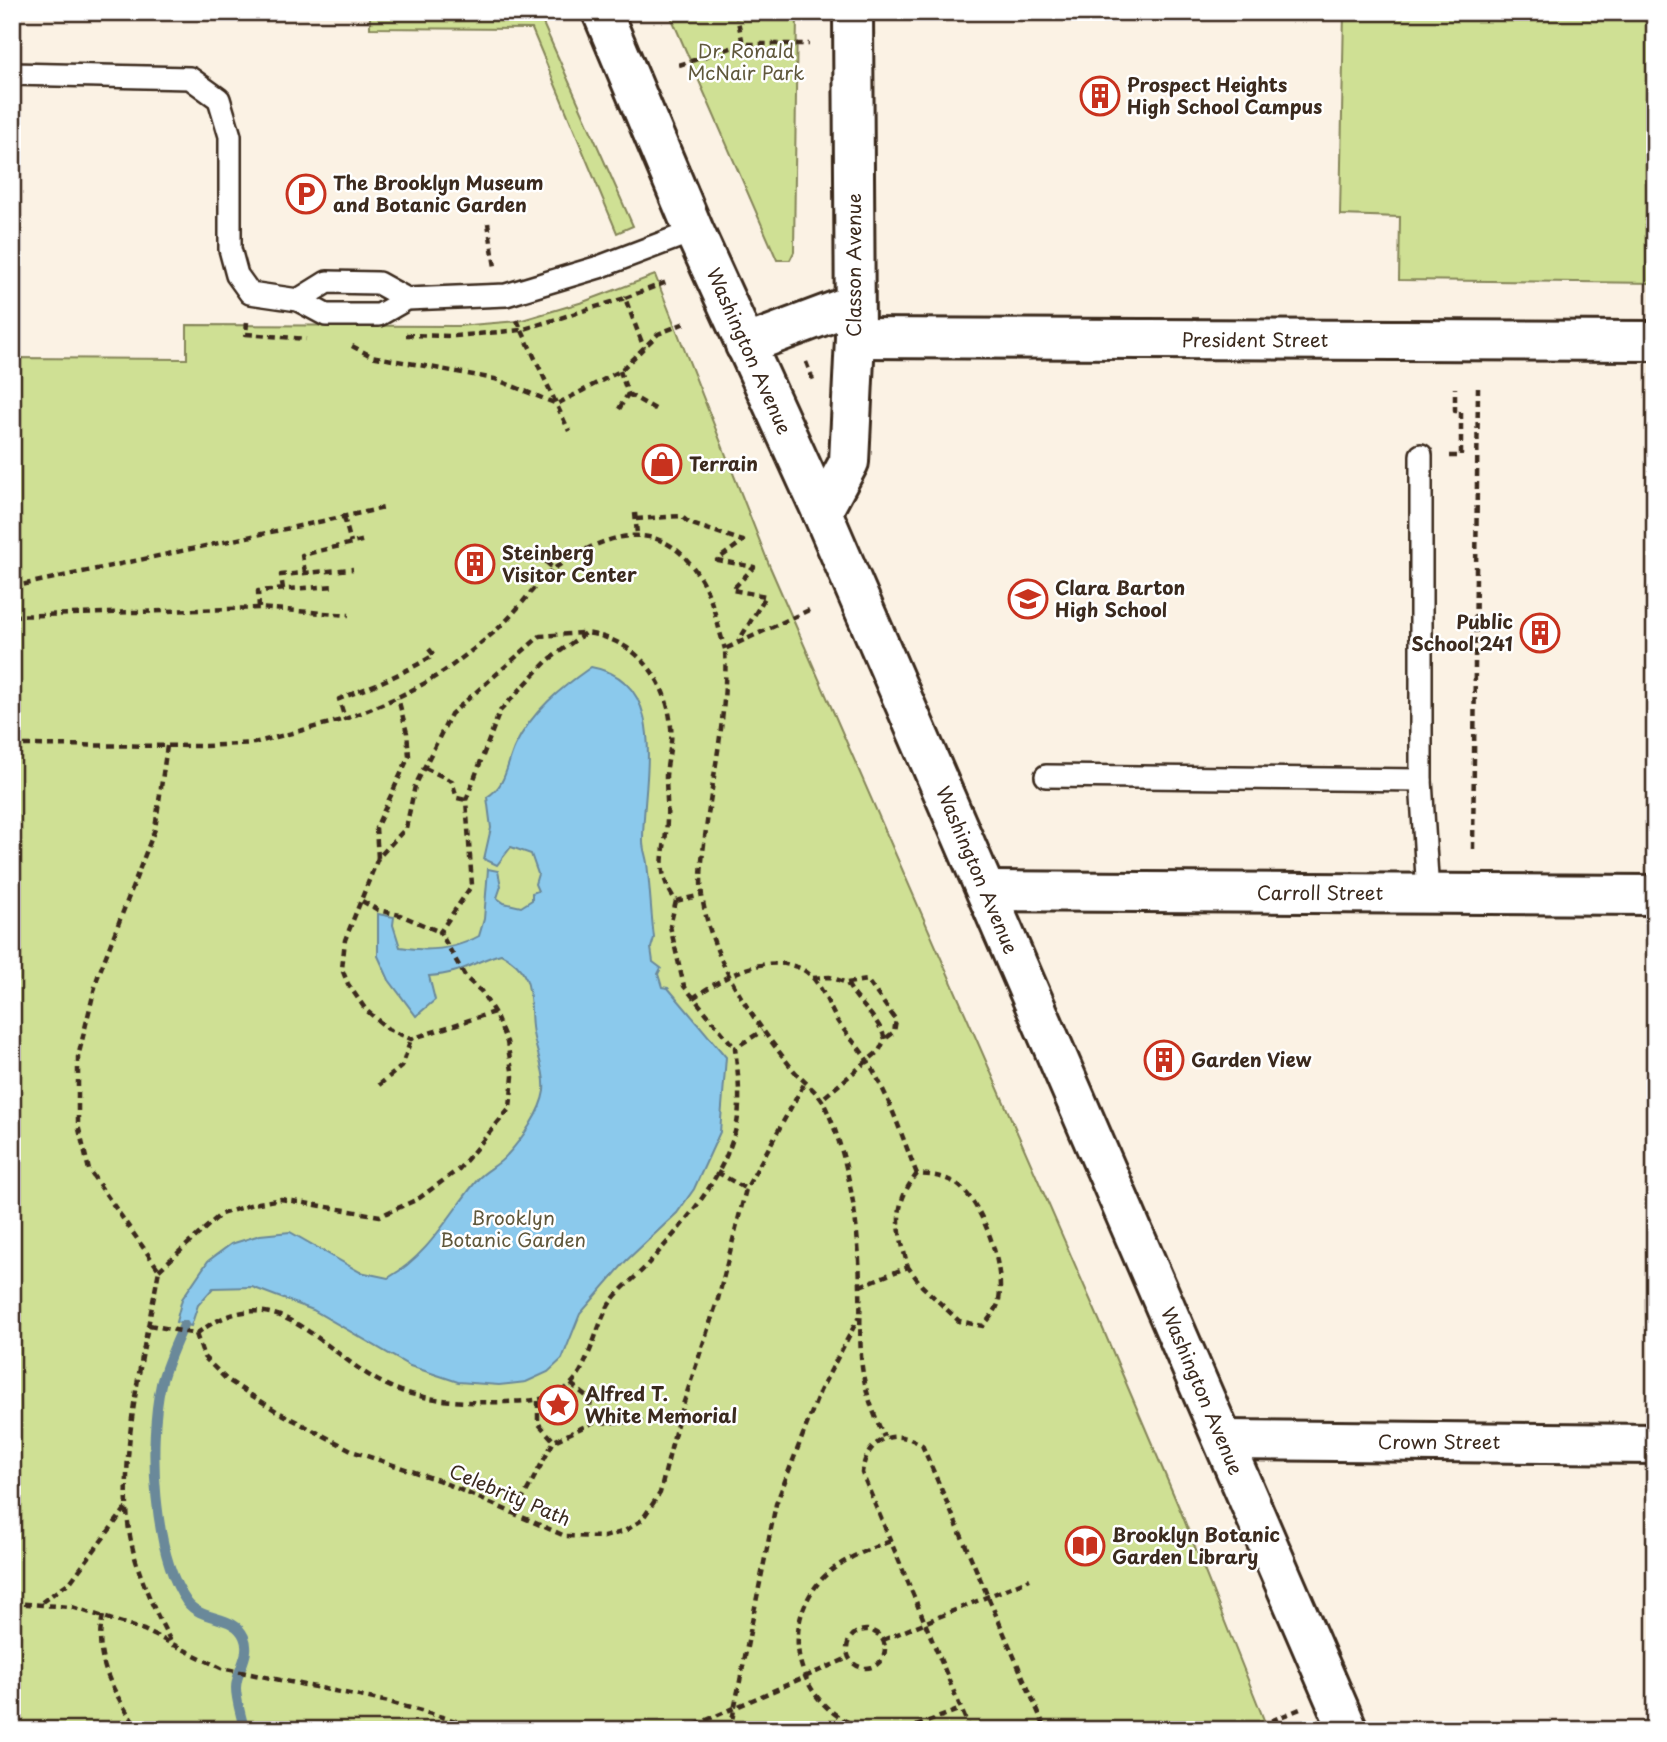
<svg xmlns="http://www.w3.org/2000/svg" width="1667" height="1742" font-family="'Playpen Sans',sans-serif">
  <rect width="100%" height="100%" fill="#fbf2e4"/>
  <filter id="ink" filterUnits="userSpaceOnUse"><feTurbulence type="fractalNoise" baseFrequency=".0143" numOctaves="2"/><feDisplacementMap in="SourceGraphic" scale="14" xChannelSelector="R" yChannelSelector="G"/><feConvolveMatrix kernelMatrix="1 2 1 2 8 2 1 2 1" color-interpolation-filters="sRGB"/></filter>
  <g filter="url(#ink)">
    <!-- green -->
    <g fill="#cfe094" stroke="#858559" stroke-width="2">
      <path d="M370 12H538L633 226 617 233 532 29 370 28Z"/>
      <path d="M669 12H797L794 252 790 260H777Z"/>
      <path d="M1344 12H1655V283L1399 280 1400 217 1340 215Z"/>
      <path d="M655 275 770 567 1100 1322 1181 1512 1268 1730H12V358L187 359V325L458 326 519 321 583 302Z"/>
    </g>
    <!-- water -->
    <path fill="#8bc9ec" stroke="#6b899a" stroke-width="2" d="M591 667C673 681 642 785 643 842 643 849 646 856 647 863 650 888 651 913 654 938L651 948 653 962 661 968 658 974 662 987 668 988 726 1057 720 1132 694 1189 677 1213 626 1261 580 1314 562 1359 548 1372 526 1382 499 1385 458 1382 410 1366 313 1310 252 1287 213 1288 198 1305 191 1326 176 1322 182 1299 208 1261 231 1244 260 1235 290 1232 360 1272 388 1278C429 1255 449 1214 478 1179 486 1170 499 1165 507 1155 521 1140 541 1112 544 1091 546 1071 534 1047 532 1027 529 994 535 972 501 954 471 962 463 974 429 976L435 1000 416 1016 389 980 378 956V914L394 917 393 925 400 947C428 952 454 950 479 936L484 919 488 869 498 871 501 886 497 898 504 903 521 907 532 900V893L538 891 535 884 538 874 531 854 511 847 497 865 484 859 491 828 487 797C507 785 506 765 515 746 532 711 561 688 591 667Z"/>
    <g fill="none" stroke-linecap="round" stroke-linejoin="round">
      <!-- stream -->
      <path stroke="#6b899a" stroke-width="10" d="M184 1325C175 1345 166 1364 161 1384 148 1442 153 1554 187 1602 202 1622 234 1614 244 1637 252 1655 236 1670 236 1688 236 1701 242 1717 244 1730"/>
      <defs>
        <g id="service">
          <path d="M12 74 190 78 219 99 230 136V249L237 275 250 293 298 300 326 315H379L407 299 506 295 599 267 694 231"/>
          <path d="M298 300 327 282 378 283 407 299"/>
          <path d="M1421 455V780L1428 894"/>
          <path d="M1046 776 1421 780"/>
        </g>
        <g id="minor">
          <path d="M855 338 1655 341"/>
          <path d="M745 345 854 304"/>
          <path d="M986 891 1655 895"/>
          <path d="M1224 1440 1655 1444"/>
        </g>
        <path id="tertiary" d="M822 512 849 462 855 338 853 12"/>
        <path id="secondary" d="M602 12 694 231 822 512 1348 1730"/>
      </defs>
      <!-- service casing -->
      <use href="#service" stroke="#3b2a1e" stroke-width="26"/>
      <!-- minor casing -->
      <use href="#minor" stroke="#3b2a1e" stroke-width="44"/>
      <!-- tertiary casing -->
      <use href="#tertiary" stroke="#3b2a1e" stroke-width="44"/>
      <!-- secondary casing -->
      <use href="#secondary" stroke="#3b2a1e" stroke-width="44"/>
      <!-- path -->
      <g stroke="#3b2a1e" stroke-width="4.5" stroke-dasharray="7 5" stroke-linecap="butt">
        <path d="M736 12 743 44"/>
        <path d="M679 65 743 44H809"/>
        <path d="M488 223 495 267"/>
        <path d="M625 298 667 282"/>
        <path d="M517 320 569 431"/>
        <path d="M247 322 246 334 306 339"/>
        <path d="M406 335 455 336 521 330 625 298 644 348"/>
        <path d="M352 346 371 356 495 379 557 404 620 371 658 334 685 323"/>
        <path d="M806 362 813 380"/>
        <path d="M628 394 657 410"/>
        <path d="M619 409 628 394 620 371"/>
        <path d="M1450 456H1461V411H1455V388"/>
        <path d="M635 513 637 534"/>
        <path d="M344 517 351 543"/>
        <path d="M636 519 681 516 689 523 743 541 717 560 754 567 732 590 766 596 738 642"/>
        <path d="M546 562 554 569"/>
        <path d="M305 572 302 555 365 540"/>
        <path d="M12 587 384 508"/>
        <path d="M283 589 281 575 353 569"/>
        <path d="M259 608 258 591 335 586"/>
        <path d="M809 610 725 649C728 706 715 765 707 822 704 846 699 871 702 896 712 961 751 1017 791 1067 799 1078 818 1092 823 1102 850 1156 859 1227 860 1287 861 1314 859 1340 862 1367 865 1391 874 1415 884 1437"/>
        <path d="M12 616 259 608 349 615"/>
        <path d="M429 649 434 655C403 674 373 686 339 699L345 719C383 704 421 689 454 664 475 648 498 631 515 611 528 597 539 579 555 568 610 530 666 515 703 583 714 603 718 628 725 649"/>
        <path d="M12 745 205 746 254 743 345 719"/>
        <path d="M167 746 155 829 97 979 78 1057V1125L89 1170 159 1270C145 1346 124 1428 127 1507 128 1556 151 1605 174 1647"/>
        <path d="M425 768 452 781 457 798 466 800"/>
        <path d="M1473 849 1478 388"/>
        <path d="M378 858 376 828 409 756 407 733 398 698"/>
        <path d="M362 901 378 910 400 915 440 932"/>
        <path d="M676 901 702 895"/>
        <path d="M813 978 830 977 847 983C857 1003 879 1018 885 1039L879 1051 822 1099"/>
        <path d="M847 983 867 980 896 1020 894 1032 885 1039"/>
        <path d="M693 998C721 979 761 954 797 967 819 974 827 1004 838 1022 847 1035 859 1047 867 1060 889 1095 902 1137 917 1174"/>
        <path d="M494 1012 411 1039 388 1029 366 1010 348 984 342 969 345 940 378 858 406 828 415 786 451 714 540 636 583 633"/>
        <path d="M379 1085 402 1066 411 1039"/>
        <path d="M717 1172 746 1189"/>
        <path d="M159 1270 221 1214 253 1204 281 1199 380 1216 418 1199 459 1169 510 1108 513 1076 507 1042 494 1012 481 991 466 978 440 932 472 885 466 800 500 711 547 661 585 633C635 639 667 677 671 727 673 743 667 760 666 776 666 790 668 805 667 819 666 855 653 868 676 901L670 926 684 986 735 1048"/>
        <path d="M860 1286 908 1267C898 1230 891 1206 917 1174 932 1175 945 1176 958 1185 984 1205 1007 1272 998 1304 996 1311 988 1320 983 1326L959 1321 922 1286 908 1267"/>
        <path d="M149 1325 196 1334C285 1268 324 1364 401 1391 435 1402 470 1403 506 1402 528 1401 554 1401 571 1384 589 1366 596 1326 610 1303 619 1289 636 1278 647 1265 682 1226 723 1180 736 1128 742 1102 738 1074 735 1048L762 1031"/>
        <path d="M196 1334 204 1357 226 1379 278 1412 355 1452 438 1480 565 1536 604 1537 625 1531 642 1520 660 1493 678 1420 718 1299 746 1189 804 1084"/>
        <path d="M571 1384 590 1399 592 1423"/>
        <path d="M538 1401V1423L554 1441"/>
        <path d="M515 1513 554 1441 592 1423 678 1420"/>
        <path d="M42 1602 71 1581 126 1508"/>
        <path d="M12 1603 72 1607 144 1630 221 1668 389 1702 488 1730"/>
        <path d="M103 1616C92 1660 115 1693 138 1730"/>
        <circle cx="866" cy="1649" r="19"/>
        <path d="M883 1640 1030 1579"/>
        <path d="M684 1730 848 1658"/>
        <path d="M730 1730 776 1504 820 1391 859 1317"/>
        <path d="M871 1730C802 1716 774 1632 821 1580 839 1560 867 1550 891 1541"/>
        <path d="M905 1730 961 1709"/>
        <path d="M970 1730 862 1473C866 1439 894 1427 922 1445L1046 1730"/>
        <path d="M1249 1730 1300 1709"/>
      </g>
      <!-- service -->
      <use href="#service" stroke="#fff" stroke-width="21"/>
      <!-- minor -->
      <use href="#minor" stroke="#fff" stroke-width="38"/>
      <!-- tertiary -->
      <use href="#tertiary" stroke="#fff" stroke-width="38"/>
      <!-- secondary -->
      <use href="#secondary" stroke="#fff" stroke-width="38"/>
    </g>
  </g>
  <!-- icons -->
  <defs>
    <symbol id="building-ring" viewBox="-11 -11 22 22"><circle r="9.5" fill="#fff" stroke="#c8321e" stroke-width="1.5"/><path d="M-4-6H4V6H1V3H-1V6H-4ZM-2.5-4.3h1.7v1.8h-1.7ZM.8-4.3h1.7v1.8H.8ZM-2.5-1h1.7V.8h-1.7ZM.8-1h1.7V.8H.8Z" fill="#c8321e"/></symbol>
    <symbol id="parking-ring" viewBox="-11 -11 22 22"><circle r="9.5" fill="#fff" stroke="#c8321e" stroke-width="1.5"/><path d="M-3.5-5.5H1a3.5 3.5 0 0 1 0 7H-1V5.5H-3.5ZM-1-3.4V-.6H.8a1.4 1.4 0 0 0 0-2.8Z" fill="#c8321e"/></symbol>
    <symbol id="shop-ring" viewBox="-11 -11 22 22"><circle r="9.5" fill="#fff" stroke="#c8321e" stroke-width="1.5"/><path d="M-5-2.5h2.3a2.7 3.5 0 0 1 5.4 0H5L5.5 6h-11ZM-1.5-2.5h3a1.5 2.3 0 0 0-3 0Z" fill="#c8321e"/></symbol>
    <symbol id="school-ring" viewBox="-11 -11 22 22"><circle r="9.5" fill="#fff" stroke="#c8321e" stroke-width="1.5"/><path d="M0-5L7-2L0 1L-7-2ZM-4 1L0 2.5L4 1V4Q0 6-4 4Z" fill="#c8321e"/></symbol>
    <symbol id="sight-ring" viewBox="-11 -11 22 22"><circle r="9.5" fill="#fff" stroke="#c8321e" stroke-width="1.5"/><path d="M0-6L1.8-2.2L6-1.7L2.9 1.2L3.7 5.4L0 3.3L-3.7 5.4L-2.9 1.2L-6-1.7L-1.8-2.2Z" fill="#c8321e"/></symbol>
    <symbol id="library-ring" viewBox="-11 -11 22 22"><circle r="9.5" fill="#fff" stroke="#c8321e" stroke-width="1.5"/><path d="M-6-4Q-3-5.5-.7-3.5V5Q-3 3-6 4ZM6-4Q3-5.5 .7-3.5V5Q3 3 6 4Z" fill="#c8321e"/></symbol>
  </defs>
  <g fill-rule="evenodd">
    <use href="#building-ring" x="1078" y="74" width="44" height="44"/>
    <use href="#parking-ring" x="284" y="172" width="44" height="44"/>
    <use href="#shop-ring" x="640" y="442" width="44" height="44"/>
    <use href="#building-ring" x="453" y="542" width="44" height="44"/>
    <use href="#school-ring" x="1006" y="577" width="44" height="44"/>
    <use href="#building-ring" x="1518" y="611" width="44" height="44"/>
    <use href="#building-ring" x="1142" y="1038" width="44" height="44"/>
    <use href="#sight-ring" x="536" y="1383" width="44" height="44"/>
    <use href="#library-ring" x="1063" y="1524" width="44" height="44"/>
  </g>
  <g text-anchor="middle" stroke-width="5" stroke-linejoin="round" paint-order="stroke">
    <!-- park labels -->
    <g font-size="19" fill="#60583c" stroke="#fff">
      <text x="746" y="58">Dr. Ronald<tspan x="746" dy="22">McNair Park</tspan></text>
      <text x="513" y="1225">Brooklyn<tspan x="513" dy="22">Botanic Garden</tspan></text>
    </g>
    <!-- poi labels -->
    <g font-size="19" font-weight="bold" fill="#3b2a1e" stroke="#fff" text-anchor="start">
      <text x="1127" y="92">Prospect Heights<tspan x="1127" dy="22">High School Campus</tspan></text>
      <text x="333" y="190">The Brooklyn Museum<tspan x="333" dy="22">and Botanic Garden</tspan></text>
      <text x="689" y="471">Terrain</text>
      <text x="502" y="560">Steinberg<tspan x="502" dy="22">Visitor Center</tspan></text>
      <text x="1055" y="595">Clara Barton<tspan x="1055" dy="22">High School</tspan></text>
      <text x="1513" y="629" text-anchor="end">Public<tspan x="1513" dy="22">School 241</tspan></text>
      <text x="1191" y="1067">Garden View</text>
      <text x="585" y="1401">Alfred T.<tspan x="585" dy="22">White Memorial</tspan></text>
      <text x="1112" y="1542">Brooklyn Botanic<tspan x="1112" dy="22">Garden Library</tspan></text>
    </g>
    <!-- street labels -->
    <g font-size="19" fill="#3b2a1e" stroke="#fff">
      <text transform="translate(854 265) rotate(-90)" y="7">Classon Avenue</text>
      <text x="1255" y="347">President Street</text>
      <text transform="translate(749 351) rotate(66)" y="7">Washington Avenue</text>
      <text transform="translate(977 870) rotate(67)" y="7">Washington Avenue</text>
      <text x="1320" y="900">Carroll Street</text>
      <text transform="translate(1202 1391) rotate(67)" y="7">Washington Avenue</text>
      <text x="1439" y="1449">Crown Street</text>
      <text transform="translate(510 1495) rotate(23)" y="7">Celebrity Path</text>
    </g>
  </g>
  <!-- margin -->
  <rect width="1667" height="1742" fill="none" stroke="#fff" stroke-width="42"/>
  <rect x="21" y="21" width="1625" height="1700" fill="none" stroke="#3b2a1e" stroke-width="2.5" filter="url(#ink)"/>
</svg>
